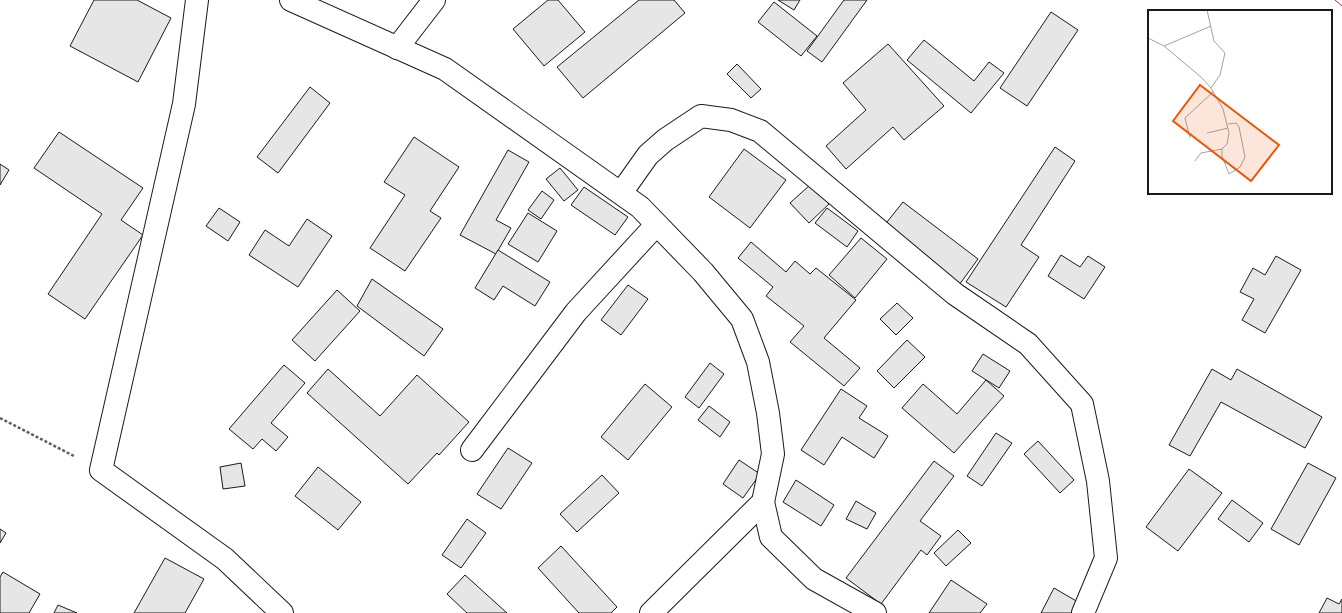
<svg xmlns="http://www.w3.org/2000/svg" width="1342" height="613" font-family="Commissioner,sans-serif">
  <rect width="100%" height="100%" fill="#fff"/>
  <!-- building -->
  <g fill="#e6e6e6" stroke="#1a1a1a">
    <path d="M94 0H137L171 18 138 82 70 46Z"/>
    <path d="M548 0H558L585 32 544 66 513 29Z"/>
    <path d="M639 0H674L685 13 583 98 557 67Z"/>
    <path d="M778 0H800L794 10Z"/>
    <path d="M844 0H867L822 62 807 51Z"/>
    <path d="M774 2 817 36 801 56 758 22Z"/>
    <path d="M1051 12 1078 30 1027 106 1000 88Z"/>
    <path d="M924 40 974 81 989 62 1004 73 971 113 907 60Z"/>
    <path d="M888 44 944 106 904 140 893 127 846 169 826 146 866 110 843 83Z"/>
    <path d="M737 64 761 89 751 98 727 74Z"/>
    <path d="M310 87 330 103 278 173 257 157Z"/>
    <path d="M59 132 143 188 121 220 143 235 85 319 48 294 102 214 34 168Z"/>
    <path d="M414 137 459 167 430 211 441 218 405 271 370 248 405 195 384 182Z"/>
    <path d="M1055 147 1075 161 1021 245 1039 257 1006 307 966 282Z"/>
    <path d="M744 149 786 180 750 228 709 197Z"/>
    <path d="M508 150 529 162 496 220 511 228 496 254 460 235Z"/>
    <path d="M0 164 9 170 0 185Z"/>
    <path d="M560 168 578 190 564 201 546 179Z"/>
    <path d="M811 184 829 204 809 223 790 203Z"/>
    <path d="M584 187 628 217 615 235 571 205Z"/>
    <path d="M542 191 554 200 541 219 528 210Z"/>
    <path d="M903 202 978 259 959 285 883 227Z"/>
    <path d="M219 208 240 222 228 241 206 226Z"/>
    <path d="M827 208 858 231 847 247 815 223Z"/>
    <path d="M528 213 557 231 538 262 508 244Z"/>
    <path d="M307 219 332 236 298 287 249 255 265 230 289 246Z"/>
    <path d="M861 238 887 259 855 298 829 275Z"/>
    <path d="M751 242 786 272 795 261 810 274 816 268 856 300 824 338 860 368 844 386 790 342 804 326 766 296 773 287 738 258Z"/>
    <path d="M498 250 550 282 535 306 503 286 494 300 475 288Z"/>
    <path d="M1061 255 1080 267 1088 256 1105 267 1084 299 1048 276Z"/>
    <path d="M1276 256 1301 270 1265 333 1242 320 1254 299 1240 292 1253 268 1265 275Z"/>
    <path d="M372 279 443 329 424 356 357 306Z"/>
    <path d="M628 285 648 299 621 335 601 320Z"/>
    <path d="M337 290 360 311 315 361 292 340Z"/>
    <path d="M897 303 913 318 896 335 880 319Z"/>
    <path d="M907 340 925 357 894 388 877 371Z"/>
    <path d="M983 354 1010 371 999 388 972 371Z"/>
    <path d="M710 363 724 374 699 408 685 397Z"/>
    <path d="M284 365 305 383 271 423 288 437 276 451 262 439 253 449 229 429Z"/>
    <path d="M328 369 380 416 417 375 469 422 439 455 437 453 408 484 307 393Z"/>
    <path d="M1212 369 1231 380 1237 369 1322 417 1305 448 1221 402 1190 456 1169 445Z"/>
    <path d="M986 380 1004 396 954 453 902 408 923 384 957 414Z"/>
    <path d="M645 384 672 407 628 460 601 437Z"/>
    <path d="M841 389 867 406 859 418 888 436 874 458 842 437 824 465 801 450Z"/>
    <path d="M709 406 730 422 720 437 698 420Z"/>
    <path d="M996 433 1012 443 982 486 967 476Z"/>
    <path d="M1038 441 1074 480 1060 493 1024 454Z"/>
    <path d="M508 448 532 463 501 509 477 494Z"/>
    <path d="M739 460 760 474 743 498 723 484Z"/>
    <path d="M934 461 954 476 920 521 941 536 927 555 921 550 881 604 846 578Z"/>
    <path d="M241 463 245 486 223 489 220 467Z"/>
    <path d="M1308 463 1336 478 1299 545 1271 529Z"/>
    <path d="M318 467 361 502 338 530 295 496Z"/>
    <path d="M1189 469 1222 493 1178 551 1146 527Z"/>
    <path d="M602 475 619 493 577 532 560 514Z"/>
    <path d="M796 480 834 505 821 526 783 502Z"/>
    <path d="M1232 500 1263 523 1249 542 1218 519Z"/>
    <path d="M856 501 876 513 867 529 846 519Z"/>
    <path d="M467 519 486 533 461 568 442 555Z"/>
    <path d="M0 529 6 533 0 543Z"/>
    <path d="M958 530 971 543 946 566 934 553Z"/>
    <path d="M561 546 617 607 611 613H579L538 568Z"/>
    <path d="M165 558 204 579 185 613H134Z"/>
    <path d="M3 572 40 594 29 613H0V577Z"/>
    <path d="M465 575 507 613H467L447 594Z"/>
    <path d="M951 580 987 604 980 613H929Z"/>
    <path d="M1054 588 1078 602 1072 613H1041Z"/>
    <path d="M1327 598 1339 604 1342 599V613H1319Z"/>
    <path d="M58 605 77 613H54Z"/>
  </g>
  <g fill="none" stroke-linecap="round" stroke-linejoin="round">
    <defs>
      <g id="minor">
        <path d="M197 0 184 104 101 470 225 559 282 613"/>
        <path d="M291 0 445 69 640 207 703 272 742 319 758 362 768 413 773 454 763 502 651 613"/>
        <path d="M397 48 434 0"/>
        <path d="M621 193 648 155 665 140 701 116 731 120 760 131 955 294 1028 344 1082 404 1098 481 1106 558 1083 613"/>
        <path d="M472 450 576 312 656 225"/>
        <path d="M763 502 771 537 814 579 875 613"/>
      </g>
    </defs>
    <!-- minor casing -->
    <use href="#minor" stroke="#1a1a1a" stroke-width="24"/>
    <!-- path -->
    <path stroke="#5f5f5f" stroke-width="2.5" stroke-dasharray="3 2" stroke-linecap="butt" d="M0 418 74 456"/>
    <!-- minor -->
    <use href="#minor" stroke="#fff" stroke-width="22"/>
    <!-- power -->
    <path stroke="#c62828" stroke-width="1" stroke-dasharray="14 3 2 3" stroke-linecap="butt" d="M1335 0 1342 6"/>
  </g>
  <!-- overview -->
  <g transform="translate(1148 10)">
    <rect width="184" height="184" fill="#fff"/>
    <path fill="none" stroke="#a3a3a3" stroke-width="1" d="M59 0 66 31 77 43 72 65 63 78M0 28 16 36 53 67 63 78 75 99 81 123 79 134 74 139 53 143 47 151M16 36 63 16M59 123 80 118M42 128 37 108 65 82M74 139V146L81 164 92 157 97 147 91 117 88 113 80 114"/>
    <path fill="#e8590c" fill-opacity="0.15" stroke="#e8590c" stroke-width="2" d="M52 75 131 135 103 171 25 111Z"/>
    <rect width="184" height="184" fill="none" stroke="#1a1a1a" stroke-width="2"/>
  </g>
</svg>
